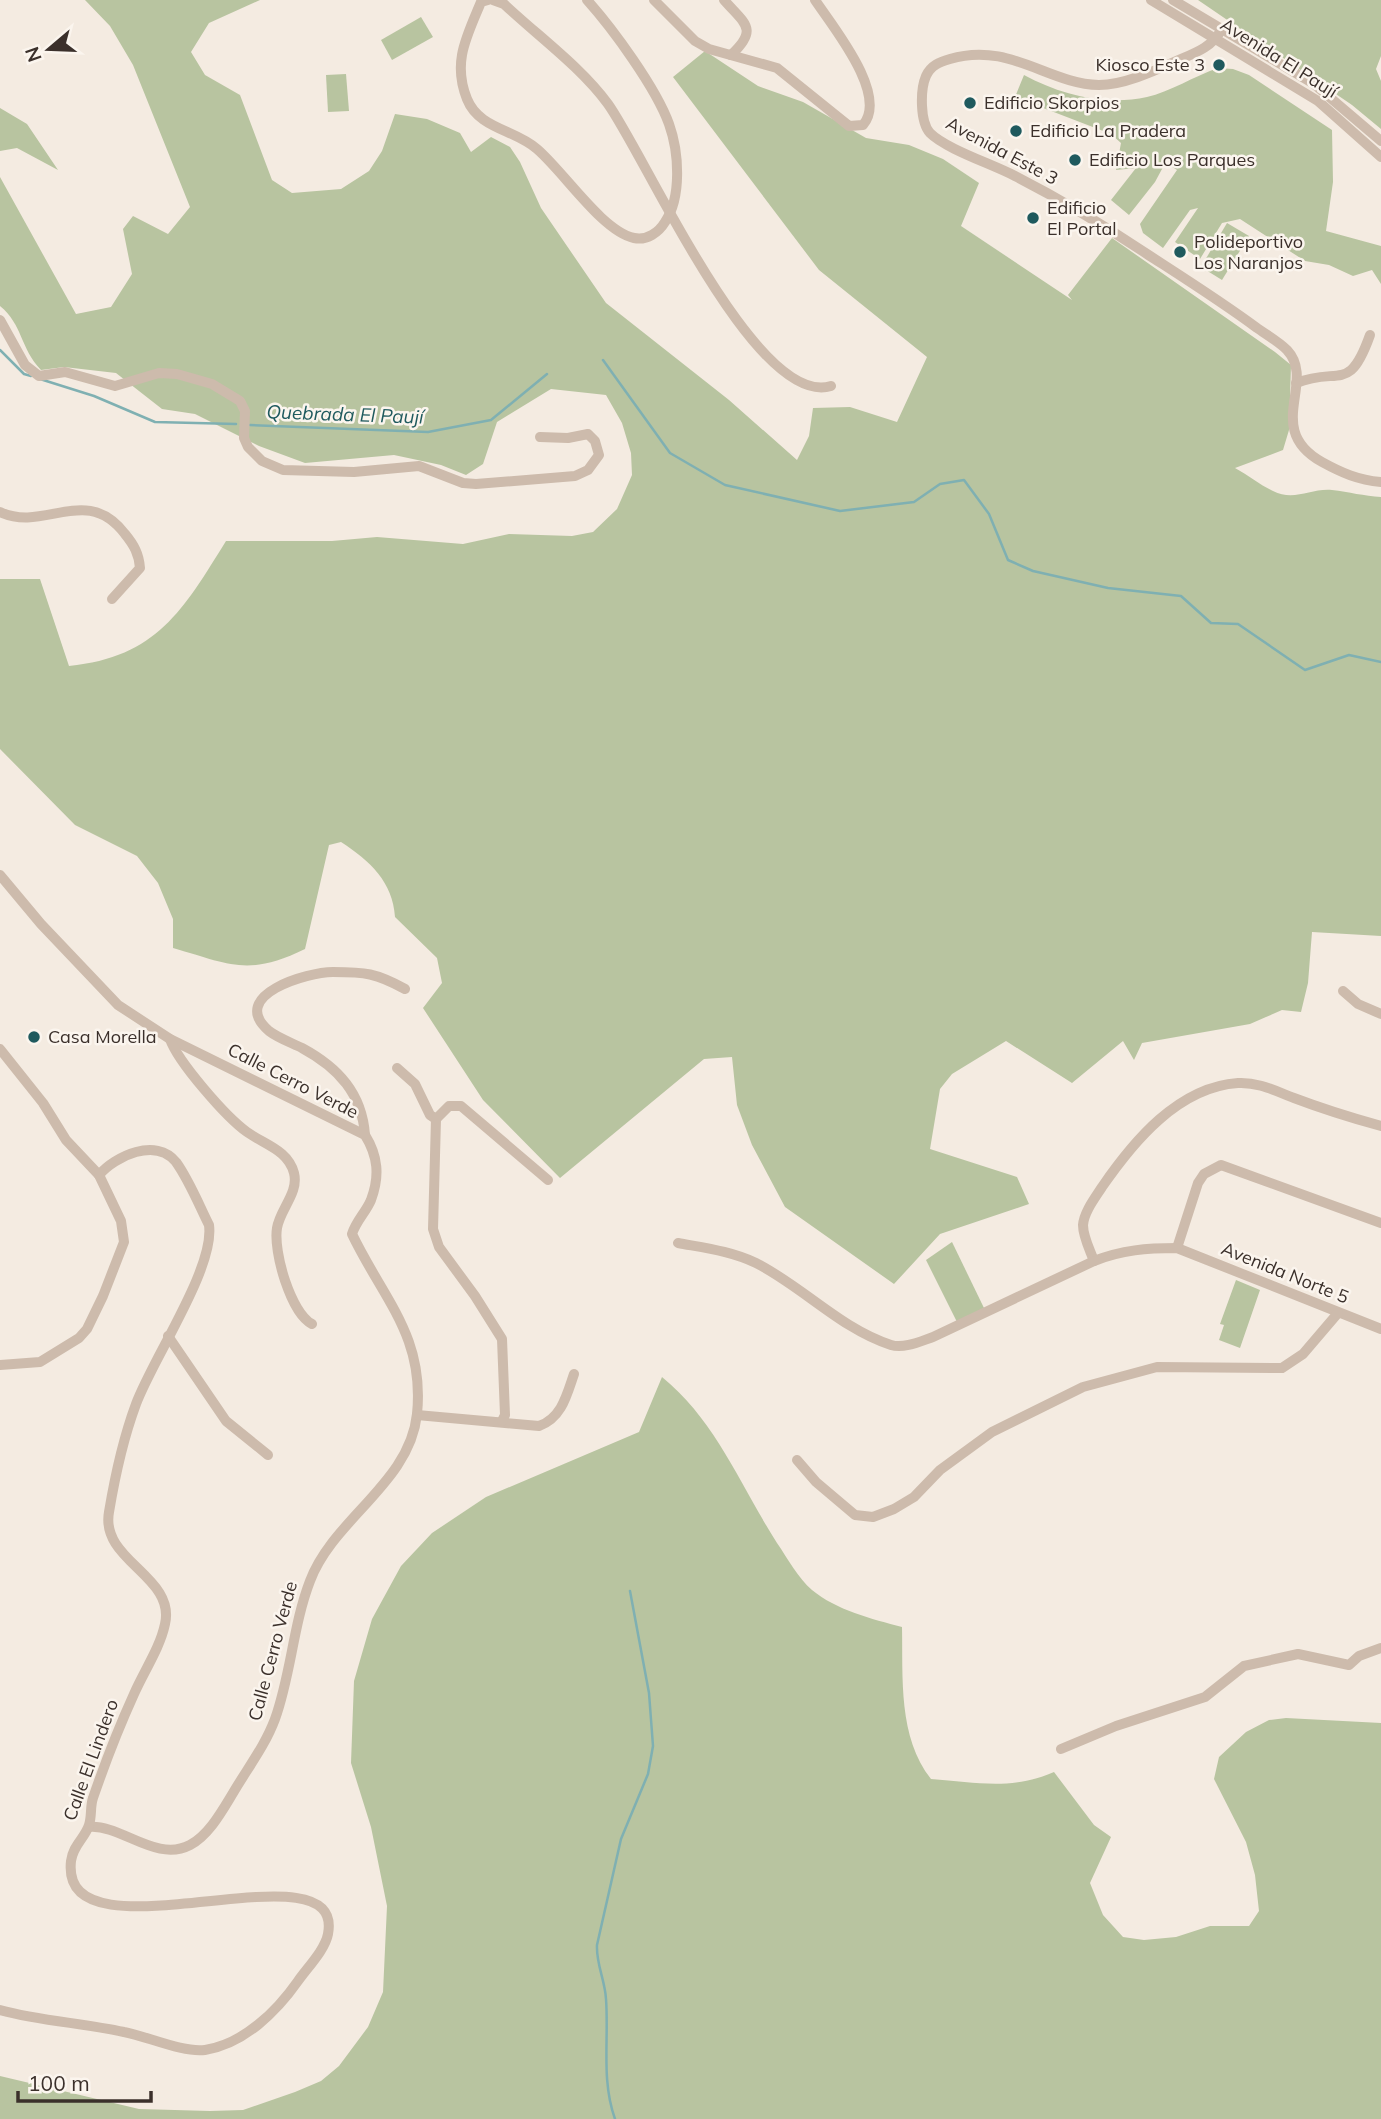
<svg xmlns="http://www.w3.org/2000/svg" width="1381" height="2119" font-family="Mulish,sans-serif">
  <rect width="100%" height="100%" fill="#f4ebe1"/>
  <!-- green -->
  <g fill="#b8c4a0">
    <path d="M85 0H260L209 23 191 52 205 75 240 95 272 180 292 193 341 189 369 171 382 151 395 114 427 119 460 133 471 152 491 137 510 147 520 162 541 208 606 303 729 400 797 460 809 436 813 408 850 407 897 422 927 357 819 270 673 77 705 51 758 86 803 102 866 138 909 145 943 159 979 183 961 226 1072 300 1068 295 1112 238 1275 352 1291 365 1289 430 1283 450 1235 468C1248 475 1260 485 1273 491 1294 502 1311 488 1332 490 1349 492 1364 496 1381 497V936L1312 932 1308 983 1301 1012 1282 1010 1250 1024 1142 1043 1134 1060 1123 1041 1072 1083 1006 1041 952 1074 940 1089 930 1149 1017 1177 1029 1204 940 1234 894 1284 785 1207 752 1145 737 1105 732 1057 704 1059 560 1178 483 1100 423 1008 442 983 437 958 395 917C393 882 370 861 341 842L329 845 305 949C248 977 229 964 173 948V919L158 883 137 856 75 825 0 749V579H40L69 666C157 657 183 610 226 541H332L377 537 463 544 509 534 572 536 593 532 617 509 632 475 631 453 622 423 606 395 551 389 497 422 483 464 466 475 441 465 394 455 305 463 259 446 195 414 162 409 116 373 64 367 41 370C20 348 23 325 0 306V177L76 314 111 307 132 274 123 229 133 216 168 234 190 207 133 65 110 26Z"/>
    <path d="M1198 0H1381V56L1376 69 1381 81V129L1352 105Z"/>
    <path d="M421 17 433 37 392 60 381 40Z"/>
    <path d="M1218 68 1233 69 1249 75 1332 130 1333 182 1326 231 1381 246V284L1372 270 1353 276 1329 265 1305 261 1240 219 1222 223 1200 259 1175 242 1198 208 1190 210 1163 248 1143 233 1140 224 1177 170 1168 164 1169 156 1155 182 1129 215 1111 200 1136 168 1116 170 1121 143 1111 134 1015 97 1024 75C1061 95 1105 106 1147 97 1169 92 1195 76 1218 68Z"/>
    <path d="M346 74 349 111 328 112 326 75Z"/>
    <path d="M0 108 27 124 58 170 17 148 0 151Z"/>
    <path d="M1227 223 1249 236 1222 280 1201 267Z"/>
    <path d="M952 1242 984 1308 957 1322 926 1260Z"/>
    <path d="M1236 1280 1260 1290 1240 1348 1219 1340 1224 1325 1220 1324Z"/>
    <path d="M662 1377C716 1421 740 1485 777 1543 788 1559 798 1578 812 1590 836 1610 872 1619 902 1627 903 1678 898 1737 931 1779 976 1782 1010 1791 1054 1772L1094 1825 1111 1837 1090 1883 1103 1915 1123 1937 1144 1940 1176 1937 1210 1926H1249L1259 1911 1255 1875 1246 1842 1214 1779 1219 1757 1246 1732 1269 1720 1286 1718 1381 1723V2119H0V2076L139 2109 210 2111 243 2110 295 2092 321 2081 339 2066 368 2027 383 1992 387 1906 371 1827 351 1763 354 1681 372 1619 401 1566 432 1533 486 1497 639 1432Z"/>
  </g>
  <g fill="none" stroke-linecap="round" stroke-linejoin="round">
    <!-- stream -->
    <g stroke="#7fb0b2" stroke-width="2.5">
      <path d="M0 350 24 374 31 376"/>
      <path d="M603 360 670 453 725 485 840 511 914 502 940 484 964 480 989 514 1008 560 1033 571 1108 588 1181 596 1211 623 1238 624 1305 670 1349 655 1381 662"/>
      <path d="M40 379 94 396 155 422 236 424"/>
      <path d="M250 425 428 432 491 420 547 374"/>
      <path d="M615 2119C601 2080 609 2039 606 1999 605 1980 596 1964 597 1945L621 1839 648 1774 653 1746 649 1693 630 1591"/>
    </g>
    <!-- street -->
    <g stroke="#cdbbac" stroke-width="10">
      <path d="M488 0 481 2C467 36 452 62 467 99 479 129 514 129 537 149 564 172 602 231 634 238 647 241 659 232 665 222 682 197 679 152 669 124 656 88 613 29 587 0"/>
      <path d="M493 0 504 4C538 36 581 67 608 104 646 157 756 409 831 386"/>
      <path d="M654 0 695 41 709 49 777 68 849 126 863 125C889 95 833 27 815 0"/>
      <path d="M724 0C745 24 759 29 731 55"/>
      <path d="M1151 0 1318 101 1381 157"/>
      <path d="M1173 0 1314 84 1381 141"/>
      <path d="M1221 30C1212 48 1192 54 1174 62 1152 72 1123 85 1099 85 1048 84 1009 41 950 59 940 62 931 65 926 76 920 90 920 122 930 133 946 149 992 164 1015 176 1060 199 1105 226 1147 254 1184 278 1222 302 1257 328 1267 335 1279 342 1287 350 1317 382 1263 429 1322 462 1342 473 1358 480 1381 482"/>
      <path d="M0 320 25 365 39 376 65 372 115 386 159 373 177 374 212 384 240 401 245 411 244 438 248 447 262 461 283 470 354 472 419 466 463 483 476 484 575 476 588 470 599 455 595 441 588 434 568 438 540 437"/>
      <path d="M1296 383C1340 366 1349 394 1370 335"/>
      <path d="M0 512C45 533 86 483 125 534 134 545 139 554 140 568L112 599"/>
      <path d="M0 875 41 924 118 1005 170 1039 365 1135C378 1156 380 1176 371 1200 366 1212 356 1221 352 1234 383 1299 425 1336 417 1414 410 1483 333 1519 310 1581 293 1625 291 1675 275 1719 265 1746 247 1769 233 1793 222 1811 209 1835 190 1845 156 1863 121 1824 89 1827"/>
      <path d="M1343 991 1358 1004 1381 1014"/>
      <path d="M170 1039C178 1062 226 1117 247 1132 265 1145 288 1150 294 1173 299 1193 280 1209 277 1228 273 1252 291 1313 312 1324"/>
      <path d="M0 1049 43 1103 66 1140 99 1175 121 1221 124 1242 103 1296 87 1329 79 1338 40 1362 0 1365"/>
      <path d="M397 1068 415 1084 430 1115 436 1119"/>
      <path d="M1381 1126C1352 1118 1323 1109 1294 1098 1275 1091 1259 1082 1238 1083 1178 1087 1133 1142 1102 1187 1095 1198 1084 1212 1083 1225 1083 1237 1090 1250 1094 1261 1122 1250 1147 1248 1177 1248L1381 1329"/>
      <path d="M365 1135C362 1094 339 1068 302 1048 292 1043 278 1038 269 1031 227 995 308 972 333 972 365 972 376 973 405 989"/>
      <path d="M678 1243C705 1248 731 1251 756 1263 802 1286 841 1329 891 1345 904 1349 921 1341 933 1337L1094 1261"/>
      <path d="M1177 1248 1198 1183 1204 1174 1221 1165 1381 1223"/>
      <path d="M168 1336 226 1421 268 1455"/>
      <path d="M417 1415 539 1426C562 1418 567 1394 574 1374"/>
      <path d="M502 1421 505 1415 502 1339 475 1296 439 1247 433 1229 436 1119 449 1106H461L548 1180"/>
      <path d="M797 1460 816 1482 855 1515 873 1517 894 1509 914 1497 940 1470 992 1432 1083 1387 1157 1367 1282 1368 1303 1354 1338 1313"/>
      <path d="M1061 1749 1116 1726 1205 1697 1244 1666 1298 1654 1349 1665 1359 1656 1381 1648"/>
      <path d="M0 2010C40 2021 83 2023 124 2032 146 2036 183 2053 205 2050 244 2044 277 2011 298 1981 307 1968 325 1950 328 1934 346 1839 59 1968 71 1861 73 1845 85 1838 89 1825 92 1816 90 1806 93 1798 105 1763 119 1727 134 1694 144 1671 160 1648 165 1624 176 1576 100 1561 109 1512 115 1476 123 1439 136 1404 153 1358 215 1268 209 1225 199 1205 189 1180 176 1162 156 1137 115 1156 99 1175"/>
    </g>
  </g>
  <!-- markers -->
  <g fill="#1f5a5e" stroke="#fbf5ee" stroke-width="2.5">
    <circle cx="1219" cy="65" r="7"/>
    <circle cx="970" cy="103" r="7"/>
    <circle cx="1016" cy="131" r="7"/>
    <circle cx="1075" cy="160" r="7"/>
    <circle cx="1033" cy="218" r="7"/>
    <circle cx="1180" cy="252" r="7"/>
    <circle cx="34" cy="1037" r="7"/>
  </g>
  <g text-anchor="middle" stroke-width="5" stroke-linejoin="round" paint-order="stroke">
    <!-- street labels -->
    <g font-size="18" fill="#3b302b" stroke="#fbf5ee">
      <text transform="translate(1279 58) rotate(32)" y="6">Avenida El Paují</text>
      <text transform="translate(1002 151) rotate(28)" y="6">Avenida Este 3</text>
      <text transform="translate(293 1081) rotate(27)" y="6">Calle Cerro Verde</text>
      <text transform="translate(1285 1273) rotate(22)" y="6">Avenida Norte 5</text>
      <text transform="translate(273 1651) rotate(-75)" y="6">Calle Cerro Verde</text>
      <text transform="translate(91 1760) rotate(-70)" y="6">Calle El Lindero</text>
    </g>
    <!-- poi labels -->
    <g font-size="18" fill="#3b302b" stroke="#fbf5ee" text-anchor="start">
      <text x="1205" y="71" text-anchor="end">Kiosco Este 3</text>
      <text x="984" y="109">Edificio Skorpios</text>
      <text x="1030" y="137">Edificio La Pradera</text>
      <text x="1089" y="166">Edificio Los Parques</text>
      <text x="1047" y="214">Edificio<tspan x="1047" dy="21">El Portal</tspan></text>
      <text x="1194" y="248">Polideportivo<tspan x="1194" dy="21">Los Naranjos</tspan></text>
      <text x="48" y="1043">Casa Morella</text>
    </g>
    <!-- water labels -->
    <g font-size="19" font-style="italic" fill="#1f5a5e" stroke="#fbf5ee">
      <text transform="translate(345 414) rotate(2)" y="7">Quebrada El Paují</text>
    </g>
  </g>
  <!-- north arrow -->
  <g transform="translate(49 49) rotate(251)" stroke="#fbf5ee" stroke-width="5" paint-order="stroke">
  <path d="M0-5L12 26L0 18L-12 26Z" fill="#3b302b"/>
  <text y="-10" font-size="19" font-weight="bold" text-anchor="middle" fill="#3b302b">N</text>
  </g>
  <!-- scale -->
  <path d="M18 2091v10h133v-10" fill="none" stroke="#3b302b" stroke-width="3.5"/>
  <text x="28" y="2091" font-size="21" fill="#3b302b" stroke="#fbf5ee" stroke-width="5" paint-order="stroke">100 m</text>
</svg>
